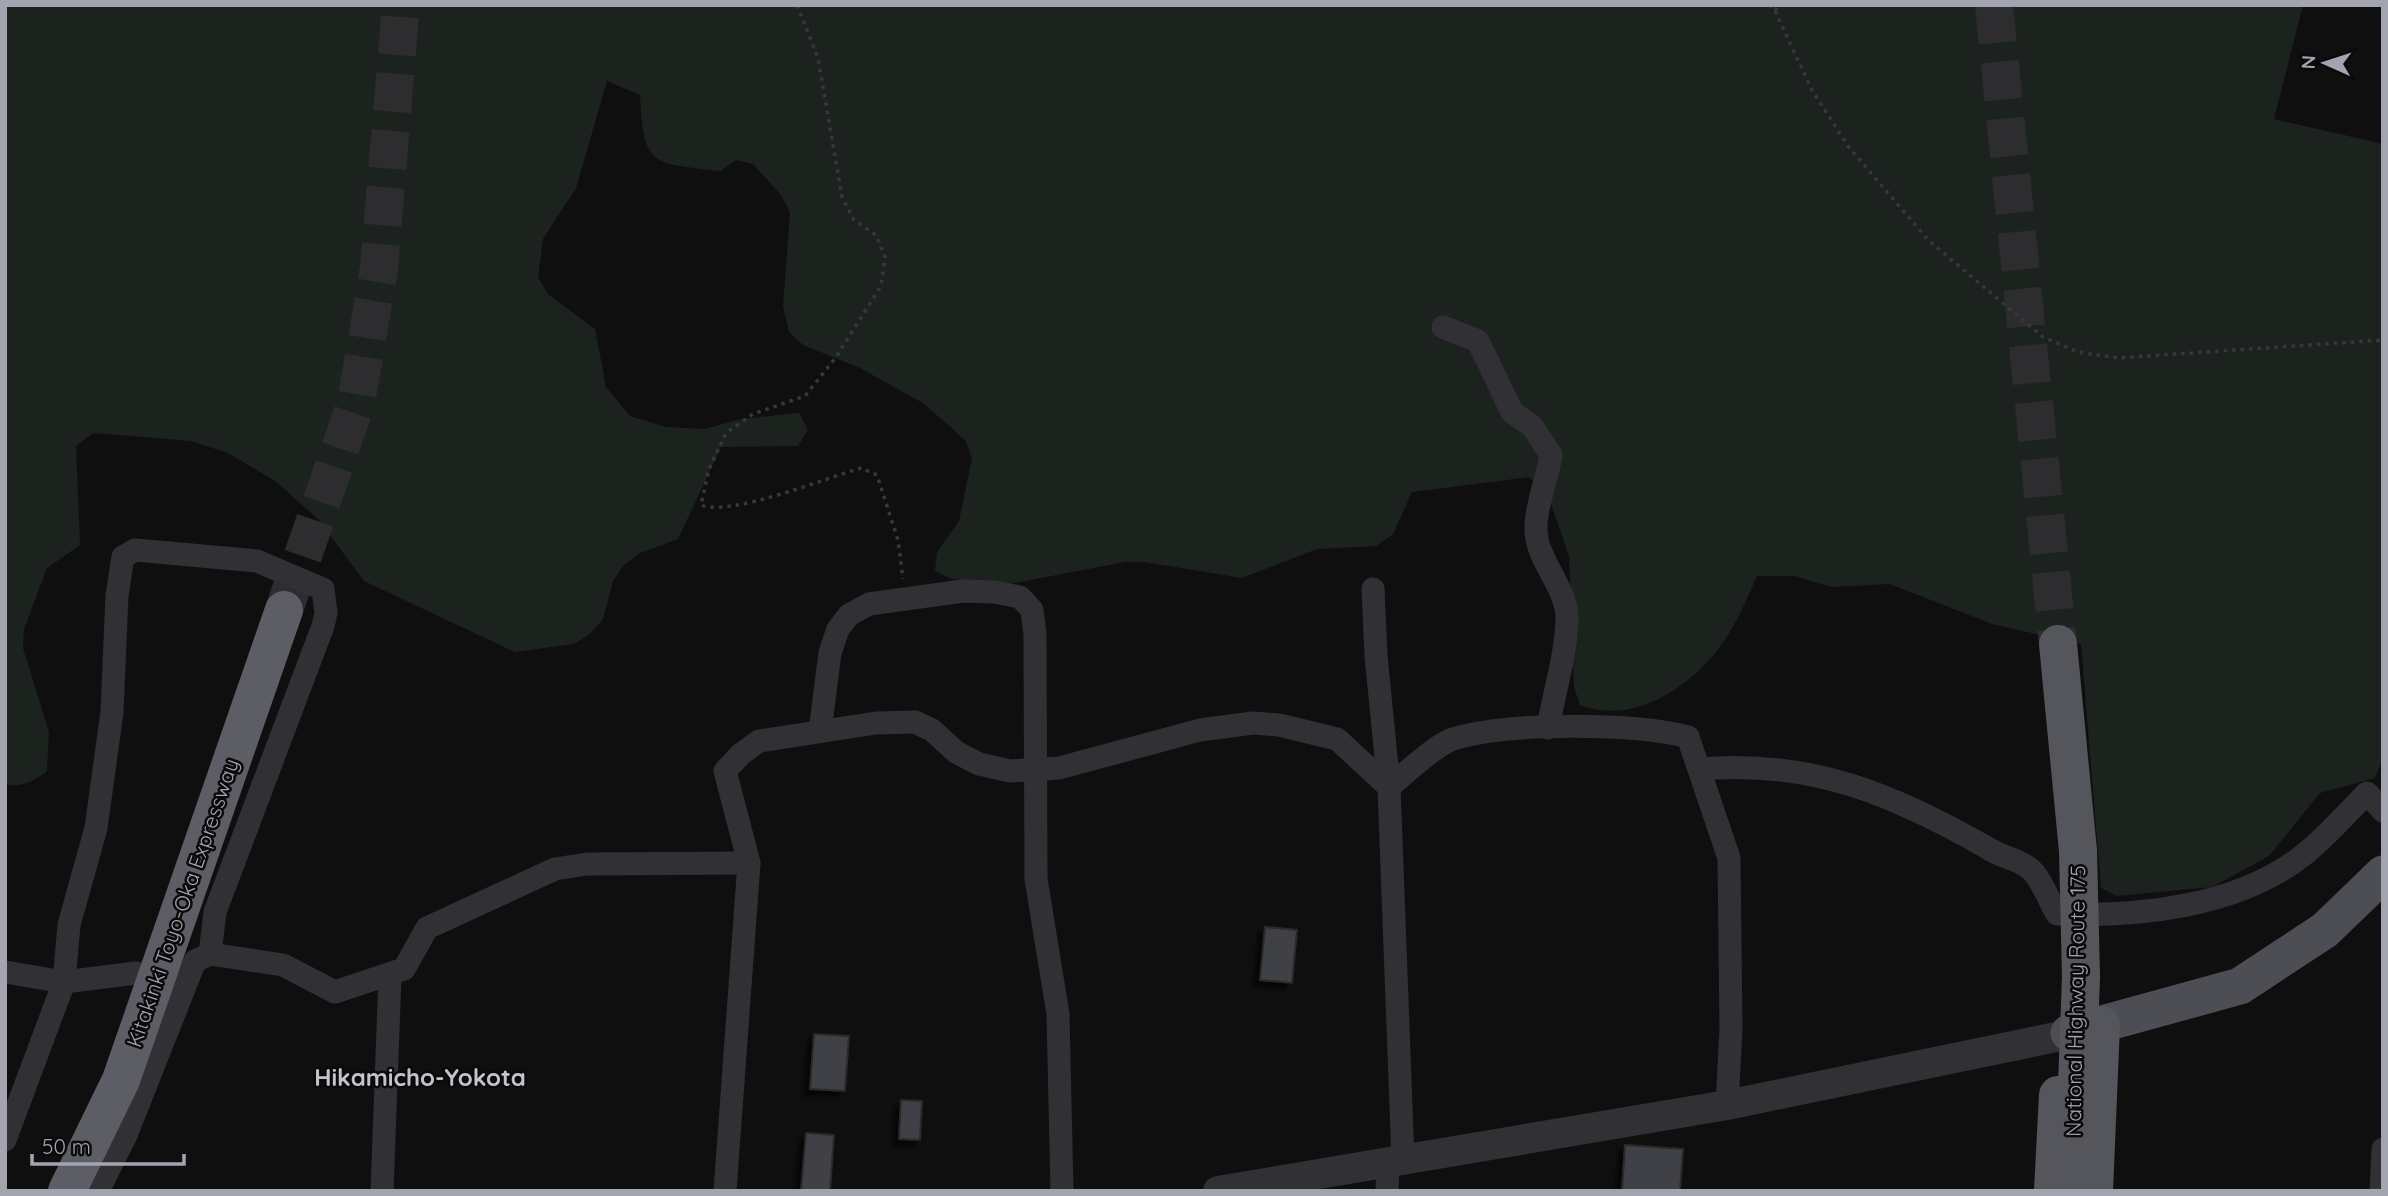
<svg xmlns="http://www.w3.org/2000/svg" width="2388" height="1196" font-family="Quicksand,sans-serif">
  <defs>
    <filter id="shadow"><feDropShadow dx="-6" dy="6" stdDeviation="2" flood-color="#0009"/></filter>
  </defs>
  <rect width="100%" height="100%" fill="#100f10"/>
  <!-- green -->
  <path fill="#1c231e" d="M5 5H2303L2274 119 2383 144V758L2375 778 2320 793 2269 856 2212 887 2117 896 2101 888 2081 644 1992 624 1890 584 1832 587 1794 576H1757C1749 594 1741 613 1731 630 1703 679 1638 728 1580 705L1574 687 1569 556 1550 501 1529 477 1412 492 1393 534 1376 546 1317 549 1242 578 1145 562H1125L1009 584 952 579 935 571 937 552 959 521 972 458 965 440 923 403 858 367 803 345 789 332 783 307 790 212 781 195 753 164 736 160 720 171C653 163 643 168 640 95L607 81 576 188 543 239 538 277 548 294 595 329 606 387 630 416 666 427 705 429 741 419 799 413 808 430 798 446 721 447 678 539 640 553 624 565 613 581 603 619 590 634 574 644 515 652 364 581 318 519 275 481 228 453 191 441 93 433 76 446 80 545 47 568 24 629 23 648 49 732 47 771C34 781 22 788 5 784Z"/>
  <!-- building -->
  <g fill="#414146" stroke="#2a2a2c" stroke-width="2" filter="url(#shadow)">
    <path d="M1265 927 1297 930 1292 983 1260 980Z"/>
    <path d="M814 1034 849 1036 845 1091 810 1089Z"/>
    <path d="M901 1100 922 1101 920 1140 899 1139Z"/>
    <path d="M806 1133 834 1135 830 1191H801Z"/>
    <path d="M1625 1145 1683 1149 1680 1191H1622Z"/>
  </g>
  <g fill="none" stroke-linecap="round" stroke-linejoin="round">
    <!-- trunk-tunnel -->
    <path stroke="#2d2d30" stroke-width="38" stroke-dasharray="38 19" stroke-linecap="butt" d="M1994 5 2058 644"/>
    <!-- motorway-tunnel -->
    <path stroke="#2d2d30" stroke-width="38" stroke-dasharray="38 19" stroke-linecap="butt" d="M284 610 356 403 379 268 401 5"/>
    <!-- path -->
    <g stroke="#37383c" stroke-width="3.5" stroke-dasharray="3.5 5" stroke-linecap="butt">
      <path d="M797 5 818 58 842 197 854 220 876 235 885 257 881 286 836 357 805 396 753 414 726 433 709 469 701 505C730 517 826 478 861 468L877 475 898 540 903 579"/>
      <path d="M1769 5 1775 11 1812 90 1848 146 1928 240 2043 337 2078 352 2118 358 2383 340"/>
      <path d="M1775 11 1779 5"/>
    </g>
    <!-- minor -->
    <g stroke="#313135" stroke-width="23">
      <path d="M1443 327 1478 341 1512 412 1532 426 1551 455C1547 482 1532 514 1537 539 1542 566 1568 591 1567 620 1566 655 1554 693 1548 728"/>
      <path d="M1373 589 1376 656 1389 787 1403 1160"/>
      <path d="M820 731 830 653 838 629 849 615 869 604 963 591 994 592 1020 597 1032 610 1035 634 1036 879 1058 1014 1062 1191"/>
      <path d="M1699 769C1811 759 1896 795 1991 850 2002 857 2019 860 2029 868 2041 877 2049 901 2057 914 2138 917 2240 907 2306 853 2328 835 2347 813 2367 793L2383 811"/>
      <path d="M1389 787C1405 774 1435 745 1453 739 1507 722 1634 723 1688 737L1729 858 1731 1029 1727 1105"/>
      <path d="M5 972 64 982 136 973"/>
      <path d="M5 1140 64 982 69 925 96 828 112 712 117 595 123 557 135 550 257 561 323 589 326 613 323 626 215 912 210 954"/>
      <path d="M98 1191 126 1135 195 961 210 954 283 965 335 992 404 969 427 928 555 869 587 864 749 863"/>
      <path d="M382 1191 390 976"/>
      <path d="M725 1191 749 863 725 771 741 754 759 741 876 723 915 722 932 730 956 752 979 764 1010 771 1059 768 1200 730 1253 723 1279 725 1337 739 1389 787"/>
      <path d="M1387 1191 1388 1163"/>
      <path d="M2381 1191 2383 1149"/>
    </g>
    <!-- tertiary -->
    <path stroke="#313135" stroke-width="30" d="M1218 1191 1727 1105 2061 1036"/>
    <!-- primary -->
    <path stroke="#4d4d54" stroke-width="37" d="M2069 1033 2240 986 2325 930 2383 874"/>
    <!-- trunk -->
    <g stroke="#55565c" stroke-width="38">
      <path d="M2058 644 2078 851"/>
      <path d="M2053 1191 2058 1095"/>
      <path d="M2094 1191 2101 1025"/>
    </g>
    <!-- motorway -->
    <path stroke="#5d5e65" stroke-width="38" d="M67 1191 121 1080 284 610"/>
    <!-- trunk-bridge -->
    <path stroke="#55565c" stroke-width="38" d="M2073 1191 2081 977 2078 851"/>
  </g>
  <g text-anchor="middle" stroke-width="5" stroke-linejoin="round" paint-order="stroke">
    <!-- street labels -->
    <g font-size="21" fill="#a2a4b0" stroke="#0b0a0b">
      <text transform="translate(183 903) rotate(-71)" y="7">Kitakinki Toyo-Oka Expressway</text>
      <text transform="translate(2076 1001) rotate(-89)" y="7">National Highway Route 175</text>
    </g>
    <!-- quarter labels -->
    <g font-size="24" font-weight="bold" fill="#c3c3cc" stroke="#0b0a0b">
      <text x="420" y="1086">Hikamicho-Yokota</text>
    </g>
  </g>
  <!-- border -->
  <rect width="2388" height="1196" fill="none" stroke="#a2a4b0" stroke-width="14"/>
  <!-- north arrow -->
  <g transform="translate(2325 63) rotate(273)" stroke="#0b0a0b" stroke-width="5" paint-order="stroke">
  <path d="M0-5L12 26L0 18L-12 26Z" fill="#a2a4b0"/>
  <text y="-10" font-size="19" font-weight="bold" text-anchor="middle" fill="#a2a4b0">N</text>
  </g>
  <!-- scale -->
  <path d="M32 1154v10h152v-10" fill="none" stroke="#a2a4b0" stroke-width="3.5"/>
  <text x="42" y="1154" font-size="21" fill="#a2a4b0" stroke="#0b0a0b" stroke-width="5" paint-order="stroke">50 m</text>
</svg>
